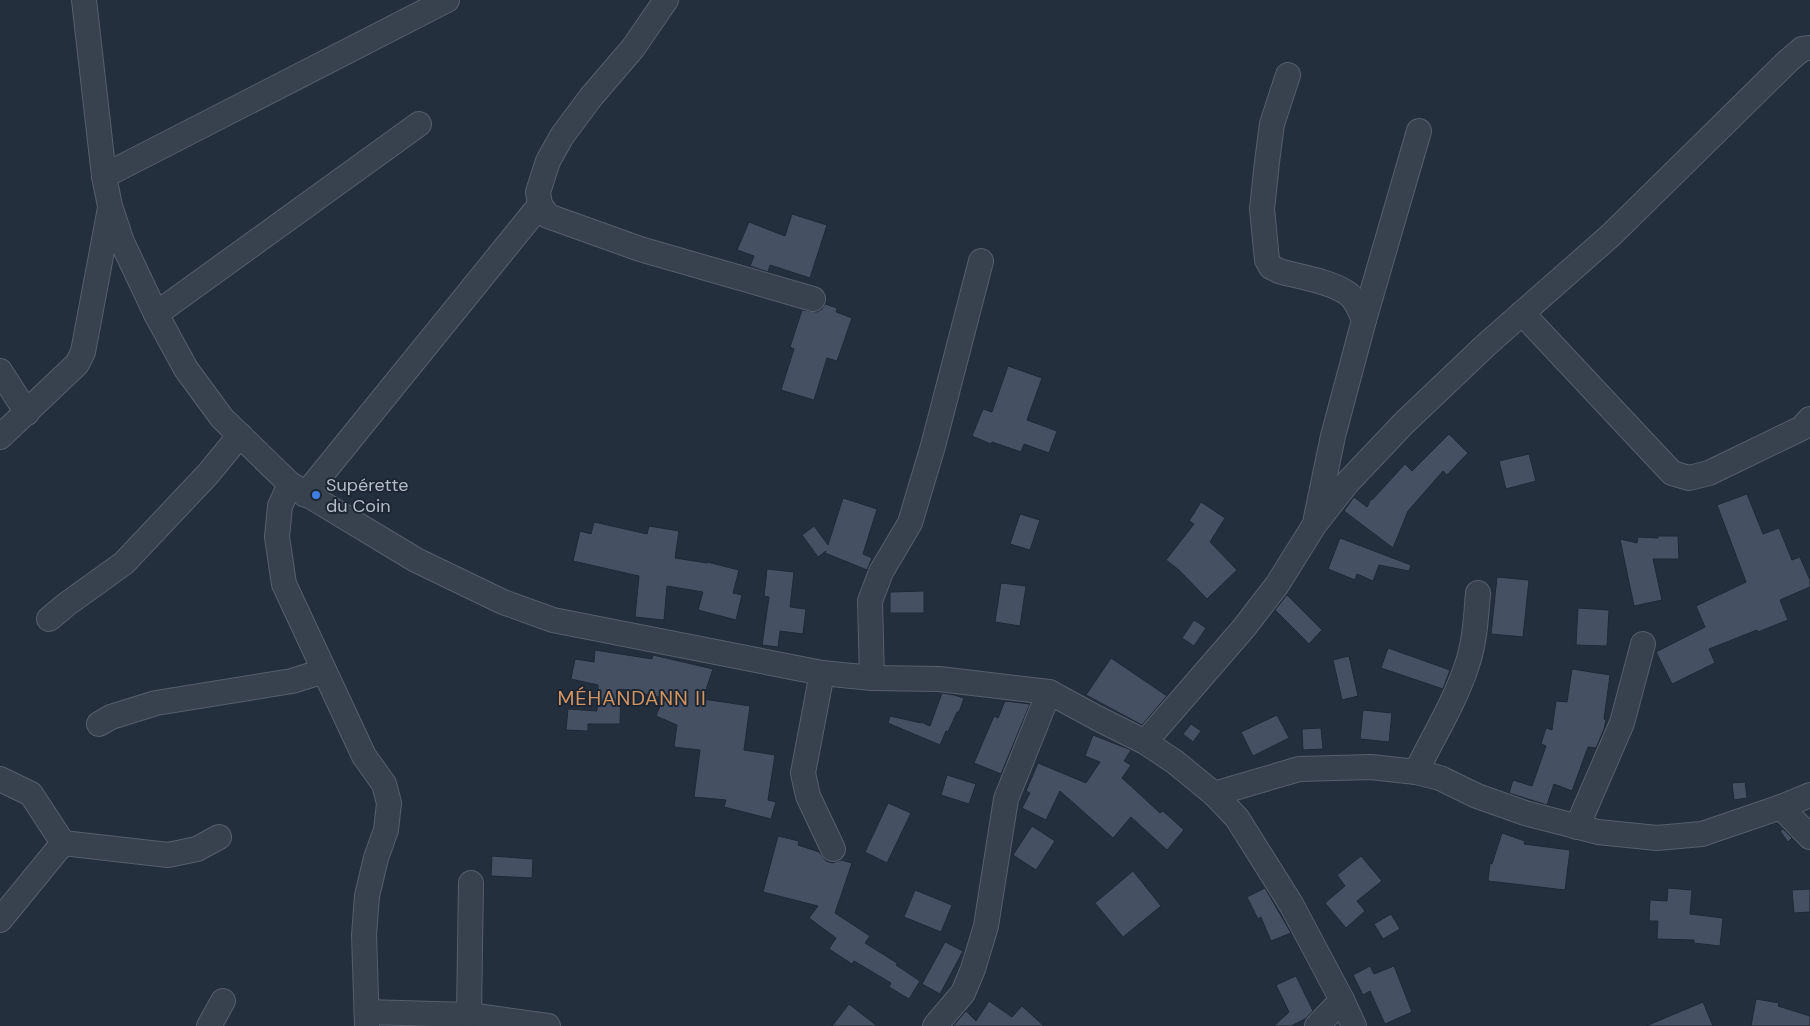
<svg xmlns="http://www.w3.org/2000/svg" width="1810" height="1026" font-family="'DM Sans',sans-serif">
  <rect width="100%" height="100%" fill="#242f3e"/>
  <!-- building -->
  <g fill="#455162" stroke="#1f2835">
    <path d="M792 214 827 225 810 278 770 265 768 272 750 266 754 256 737 250 749 222 785 236Z"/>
    <path d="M825 304 837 308 836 312 852 318 837 361 827 358 814 400 781 390 794 349 790 347 802 310 817 312 822 309Z"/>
    <path d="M1008 366 1042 378 1027 420 1057 431 1049 453 1024 444 1021 452 992 442 991 444 972 436 983 409 992 412Z"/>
    <path d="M1449 434 1468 453 1447 475 1443 471 1408 511 1393 548 1344 511 1354 497 1367 507 1371 499 1372 500 1405 464 1412 471Z"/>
    <path d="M1529 454 1536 481 1506 489 1499 461Z"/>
    <path d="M1747 494 1763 534 1779 528 1792 560 1800 557 1810 580V587L1780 600 1788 620 1758 632 1757 630 1709 649 1715 663 1672 684 1656 652 1705 627 1696 606 1746 582 1717 505Z"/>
    <path d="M843 498 877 509 863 554 872 558 867 570 825 553 826 551 818 557 802 535 814 526 828 545Z"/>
    <path d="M1201 502 1225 518 1210 542 1237 570 1207 599 1179 570 1166 560 1194 524 1189 521Z"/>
    <path d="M1020 514 1040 520 1030 550 1010 544Z"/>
    <path d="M594 522 647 534 649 526 679 531 675 558 707 563V562L739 570 733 593 742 595 736 620 698 610 703 592 667 586 664 620 635 617 639 576 573 561 580 531 591 534Z"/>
    <path d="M1658 536H1678L1679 559H1653L1662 600 1634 606 1620 539 1637 543 1638 537 1658 538Z"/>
    <path d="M1340 538 1411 565 1409 571 1379 565 1373 581 1357 574 1355 580 1328 569Z"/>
    <path d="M767 569 794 572 790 607 806 609 803 634 780 631 778 647 762 645 769 597 764 596Z"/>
    <path d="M1497 577 1529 580 1523 637 1491 634Z"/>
    <path d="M1001 583 1026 586 1020 626 995 622Z"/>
    <path d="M924 591V613H890V592Z"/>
    <path d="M1287 595 1322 630 1309 644 1275 610Z"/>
    <path d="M1578 608 1609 610 1607 646 1576 645Z"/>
    <path d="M1194 620 1206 628 1194 646 1182 638Z"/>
    <path d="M1388 648 1450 670 1443 689 1381 668Z"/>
    <path d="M595 650 652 659 653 655 713 669 703 699 750 706 744 750 775 755 768 800 776 802 771 819 724 807 726 800 694 797 700 750 674 747 677 725 656 716 663 698 621 689 620 724H588V731L566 730 568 709 597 711 598 685 571 679 575 659 594 662Z"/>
    <path d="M1349 656 1358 696 1342 700 1333 660Z"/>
    <path d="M1111 658 1167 696 1142 725 1086 695Z"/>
    <path d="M1572 669 1610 675 1604 719 1606 720 1604 729 1596 748 1588 747 1572 791 1554 784 1547 805 1509 793 1513 780 1532 786 1546 746 1541 744 1546 728 1552 730 1556 701 1567 702Z"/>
    <path d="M942 693 954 695 964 698 959 712H957L948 732 946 731 940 745 888 723 890 716 921 723V722L930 726Z"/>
    <path d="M1005 701 1030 704 1001 774 974 763 994 716 998 718Z"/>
    <path d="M1363 710 1392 713 1389 742 1360 739Z"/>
    <path d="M1277 715 1289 738 1253 756 1241 732Z"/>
    <path d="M1191 724 1201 731 1193 742 1183 734Z"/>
    <path d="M1321 728 1323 749 1303 750 1302 729Z"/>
    <path d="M1093 735 1131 750 1124 761 1131 765 1122 778 1160 813 1163 811 1184 830 1167 850 1131 817 1113 838 1060 791 1046 820 1022 808 1030 793 1026 791 1038 763 1086 783 1100 762 1085 756Z"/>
    <path d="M947 775 976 784 969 804 941 795Z"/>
    <path d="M1745 782 1747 798 1734 800 1732 783Z"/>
    <path d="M888 803 911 813 887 863 865 852Z"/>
    <path d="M1032 826 1055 841 1036 870 1013 855Z"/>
    <path d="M1783 829 1792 838 1788 842 1780 831Z"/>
    <path d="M1502 833 1525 841 1524 844 1570 850 1565 890 1488 881 1490 863 1492 864Z"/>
    <path d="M778 836 799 841 798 845 819 852 826 861 832 863 841 860 852 863 835 913 870 936 865 943 897 963 896 965 920 981 909 999 889 987 891 983 854 961 852 964 829 949 836 938 809 918 818 906 763 892Z"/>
    <path d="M492 856 533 859 532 878 491 876Z"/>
    <path d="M1361 856 1382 881 1357 901 1365 911 1346 928 1325 903 1345 886 1337 875Z"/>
    <path d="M1133 871 1161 906 1123 937 1095 903Z"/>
    <path d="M1265 888 1291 933 1271 941 1261 917 1258 919 1247 897Z"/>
    <path d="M1668 888 1692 890 1690 914 1723 918 1720 946 1694 943V940L1657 939 1658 921H1649L1650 900 1667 901Z"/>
    <path d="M1810 889V912L1794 913 1792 890Z"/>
    <path d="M915 890 952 905 941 932 904 917Z"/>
    <path d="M1391 914 1400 929 1383 939 1374 924Z"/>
    <path d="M945 942 963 951 940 994 922 984Z"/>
    <path d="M1370 966 1374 974 1394 966 1412 1012 1385 1024 1370 991 1363 995 1353 975Z"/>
    <path d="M1296 976 1313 1011 1305 1019 1291 1026H1274L1289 1012 1276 985Z"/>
    <path d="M1756 999 1779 1003 1778 1006 1810 1016V1026H1751Z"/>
    <path d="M989 1001 1012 1017 1022 1006 1044 1026H953L966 1011 976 1021Z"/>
    <path d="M1703 1002 1713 1026H1646Z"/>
    <path d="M849 1004 877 1026H832Z"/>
  </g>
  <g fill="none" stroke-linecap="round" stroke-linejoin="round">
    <defs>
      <g id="minor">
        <path d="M84 0 104 176 110 206 122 242 156 314 186 369 222 418 290 484 416 560 503 602 553 620 822 673 872 678 939 679 1049 692 1097 718 1145 742 1175 762 1214 794 1237 818 1291 904 1342 1000 1354 1026"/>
        <path d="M666 0 633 48 591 97 562 136 548 161 538 192 540 205 548 216 640 249 813 299"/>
        <path d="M1288 75 1272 124 1267 162 1262 209 1267 260 1271 267 1279 271C1299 277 1330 281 1347 293 1356 299 1360 310 1364 320"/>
        <path d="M104 176 447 0"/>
        <path d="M1522 313 1672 473 1689 478 1709 473 1802 428 1810 419"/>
        <path d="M156 314 419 124"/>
        <path d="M0 371 27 413"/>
        <path d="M0 437 77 364 83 352 110 208"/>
        <path d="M290 484 280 506 277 537 284 584 364 756 384 784 389 803 386 830 376 858 367 896 364 935 367 1026"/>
        <path d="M305 495 540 205"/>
        <path d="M1316 518 1333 436 1364 320 1419 131"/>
        <path d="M49 619 67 604 124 563 208 474 240 435"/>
        <path d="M822 673 803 773 808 796 833 849"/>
        <path d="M872 678 870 601 881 572 910 523 933 446 981 261"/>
        <path d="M99 724 111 717 156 703 292 681 324 671"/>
        <path d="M1145 742 1243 629 1277 585 1315 524 1348 482 1404 423 1486 345 1611 235 1788 61 1802 49 1810 48"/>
        <path d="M1416 772C1433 737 1455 702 1467 665 1475 642 1476 616 1478 593"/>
        <path d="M0 779 31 794 63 843 168 855 197 849 219 837"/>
        <path d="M1214 794 1299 769 1371 767 1416 772 1440 778 1477 796 1525 813 1598 832 1657 838 1702 834 1781 807 1810 795"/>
        <path d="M1781 807 1810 837"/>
        <path d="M1577 827 1622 723 1643 644"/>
        <path d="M0 920 63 843"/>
        <path d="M367 1012 469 1015 548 1026"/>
        <path d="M469 1015 471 883"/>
        <path d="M209 1026 223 1001"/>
        <path d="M935 1026 963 993 973 969 986 926 1006 799 1049 692"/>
        <path d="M1317 1026 1342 1000"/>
      </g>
    </defs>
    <!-- minor casing -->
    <use href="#minor" stroke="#565f6c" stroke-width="26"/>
    <!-- minor -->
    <use href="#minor" stroke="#38414e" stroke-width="24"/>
  </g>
  <!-- markers -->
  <circle fill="#3f7fe0" stroke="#1d2633" stroke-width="2" cx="316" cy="495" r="5"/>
  <g text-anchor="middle" stroke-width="4" stroke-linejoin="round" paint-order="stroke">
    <!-- poi labels -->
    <g font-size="18" fill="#b4bcc9" stroke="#1d2633" text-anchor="start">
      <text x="326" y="491">Supérette<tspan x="326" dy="21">du Coin</tspan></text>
    </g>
    <!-- quarter labels -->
    <g font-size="20" letter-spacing="1" fill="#d59563" stroke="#1d2633">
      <text x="632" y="705">MÉHANDANN II</text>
    </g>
  </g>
</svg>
